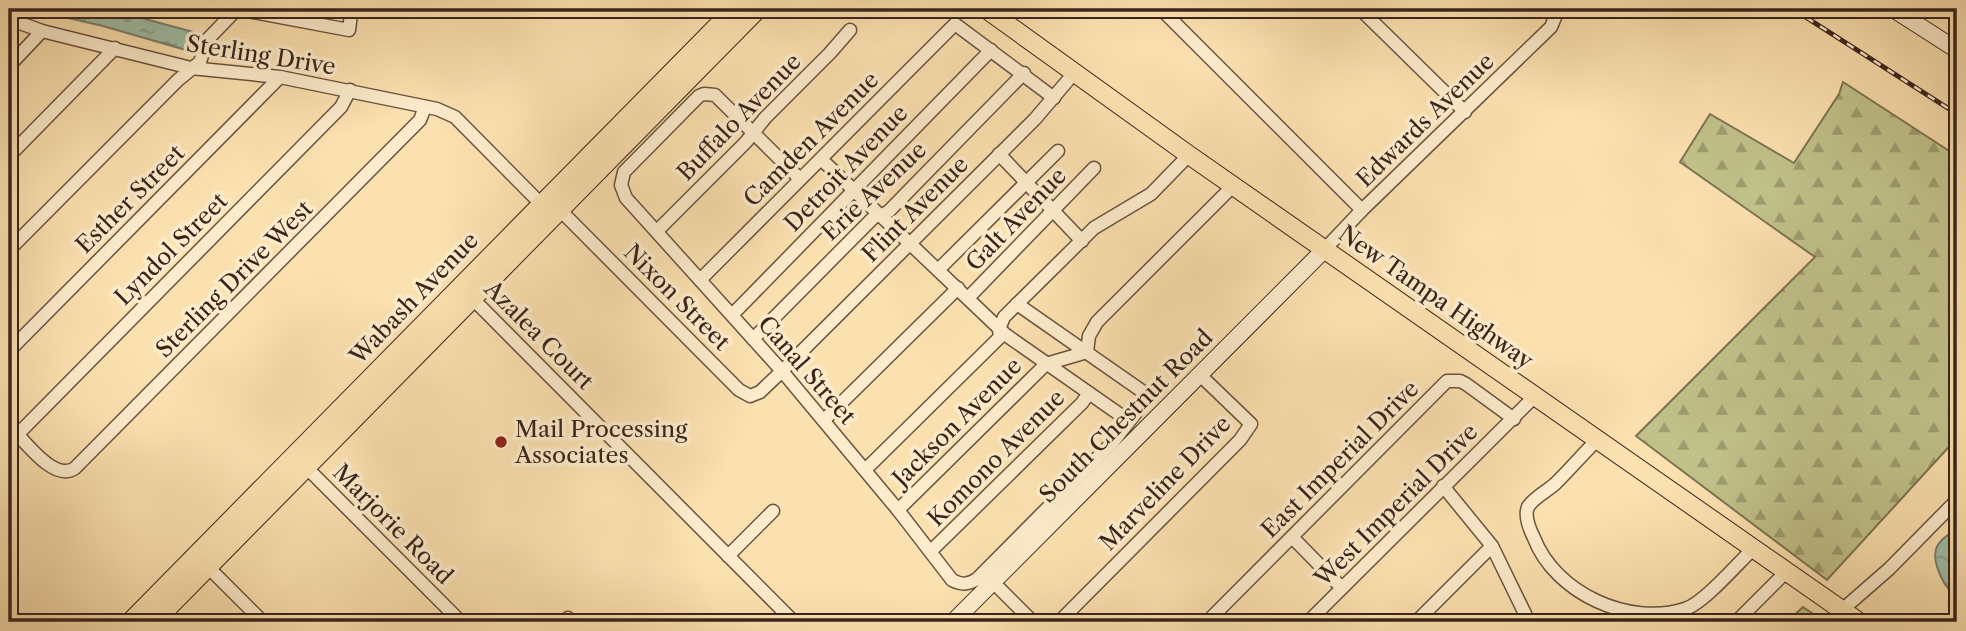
<svg xmlns="http://www.w3.org/2000/svg" width="1966" height="631" font-family="'Libre Caslon Text',serif">
  <defs>
    <pattern id="forest-firs" width="22" height="20" patternUnits="userSpaceOnUse" patternTransform="scale(1.75)"><rect width="22" height="20" fill="#c1c28a"/><path d="M5 1l3.5 6h-7zM16 11l3.5 6h-7z" fill="#9e9d70"/></pattern>
    <pattern id="wetland-marsh" width="20" height="14" patternUnits="userSpaceOnUse" patternTransform="scale(1.75)"><rect width="20" height="14" fill="#c1c28a"/><path d="M1 5h8M5 5V1M11 12h8M15 12V8" fill="none" stroke="#9e9d70"/></pattern>
    <pattern id="water-ripples" width="26" height="14" patternUnits="userSpaceOnUse" patternTransform="scale(1.75)"><rect width="26" height="14" fill="#a0bea7"/><path d="M2 4q2-2 4 0t4 0M15 11q2-2 4 0t4 0" fill="none" stroke="#839a87"/></pattern>
  </defs>
  <rect width="100%" height="100%" fill="#fce1b0"/>
  <filter id="stains"><feTurbulence type="fractalNoise" baseFrequency=".00286" numOctaves="4"/><feColorMatrix values="0 0 0 0 .2 0 0 0 0 .09 0 0 0 0 .02 0 0 0 .5 -.17"/></filter>
  <radialGradient id="worn" r=".72"><stop offset=".6" stop-color="#630" stop-opacity="0"/><stop offset="1" stop-color="#630" stop-opacity=".3"/></radialGradient>
  <!-- forest -->
  <path fill="url(#forest-firs)" stroke="#7d7352" stroke-width="2" d="M1843 82 1957 156V438L1827 580 1636 436 1815 257 1680 162 1710 114 1794 163 1839 94Z"/>
  <!-- wetland -->
  <path fill="url(#wetland-marsh)" stroke="#7d7352" stroke-width="2" d="M1803 607 1825 622H1787Z"/>
  <!-- water -->
  <g fill="url(#water-ripples)" stroke="#77806f" stroke-width="2">
    <path d="M29 9H116L145 19 205 35 193 52 103 26Z"/>
    <path d="M1952 532H1957V595C1945 591 1932 563 1936 549 1938 542 1945 537 1952 532Z"/>
  </g>
  <g fill="none" stroke-linecap="round" stroke-linejoin="round">
    <defs>
      <g id="street">
        <path d="M237 9 349 30 351 14 346 9"/>
        <path d="M1161 9 1362 210"/>
        <path d="M1360 9 1465 112"/>
        <path d="M9 19 42 31 191 68 280 77 437 109 455 117 541 204 561 211 739 390 750 396 760 392 782 371 1035 119 1075 72"/>
        <path d="M9 66 42 31"/>
        <path d="M999 154 1082 241"/>
        <path d="M9 156 115 48"/>
        <path d="M821 159 1006 335 1129 421"/>
        <path d="M800 179 715 95 704 94 699 96 624 172 621 185 626 198 782 371 898 510 952 580C961 585 968 585 977 579L1113 442 1149 396 1017 304"/>
        <path d="M657 231 746 142 765 118 830 53 850 30"/>
        <path d="M1325 249 1362 210 1551 27 1556 15 1555 9"/>
        <path d="M9 250 178 80 200 62 207 40 237 9"/>
        <path d="M939 269 1058 151"/>
        <path d="M700 280 955 24 1054 98"/>
        <path d="M469 295 794 622"/>
        <path d="M968 298 1094 168"/>
        <path d="M732 315 991 50"/>
        <path d="M753 339 875 216H881L889 211 1024 73"/>
        <path d="M9 351 280 77"/>
        <path d="M824 420 958 288"/>
        <path d="M9 425C24 440 54 483 75 468L420 120 425 107"/>
        <path d="M18 434 341 107 350 90"/>
        <path d="M1597 440C1583 454 1570 469 1556 483 1549 490 1533 498 1528 507 1524 516 1530 530 1534 538 1555 593 1629 627 1685 609 1704 603 1738 563 1753 549"/>
        <path d="M302 463 461 622"/>
        <path d="M865 470 1000 337 999 329 1004 317 1094 228 1151 194 1189 155"/>
        <path d="M1443 486 1492 546 1529 622"/>
        <path d="M898 510 1046 364 1087 352 1089 336 1097 322 1233 186"/>
        <path d="M1292 537 1342 588"/>
        <path d="M931 551 1082 403 1089 393"/>
        <path d="M728 556 773 511"/>
        <path d="M204 563 263 622"/>
        <path d="M993 582 1033 622"/>
        <path d="M1842 610 1889 569 1957 500"/>
        <path d="M568 618 572 622"/>
        <path d="M1059 622 1240 440 1251 424 1199 374"/>
        <path d="M1207 622 1447 381H1460L1466 384 1514 419"/>
        <path d="M1308 622 1534 397"/>
        <path d="M1416 622 1492 546"/>
        <path d="M1736 622 1787 571"/>
      </g>
      <g id="secondary">
        <path d="M1893 9 1957 50"/>
        <path d="M953 622 1325 249"/>
      </g>
      <g id="primary">
        <path d="M986 9 1189 155 1859 622"/>
        <path d="M130 622 734 9"/>
        <path d="M154 622 758 9"/>
      </g>
    </defs>
    <!-- street casing -->
    <use href="#street" stroke="#6a5340" stroke-width="15"/>
    <!-- secondary casing -->
    <use href="#secondary" stroke="#39241b" stroke-width="18"/>
    <!-- primary casing -->
    <use href="#primary" stroke="#39241b" stroke-width="20"/>
    <!-- street -->
    <use href="#street" stroke="#fdeccc" stroke-width="12"/>
    <!-- secondary -->
    <use href="#secondary" stroke="#fdeccc" stroke-width="16"/>
    <!-- primary -->
    <use href="#primary" stroke="#fce1b0" stroke-width="18"/>
    <defs>
      <path id="rail" d="M1793 9 1957 114"/>
    </defs>
    <!-- rail casing -->
    <use href="#rail" stroke="#39241b" stroke-width="5"/>
    <!-- rail -->
    <use href="#rail" stroke="#fdeccc" stroke-width="2.5" stroke-dasharray="8" stroke-linecap="butt"/>
  </g>
  <!-- markers -->
  <circle fill="#8f2418" stroke="#fdeccc" stroke-width="2.5" cx="501" cy="442" r="7"/>
  <g text-anchor="middle" stroke-width="7" stroke-linejoin="round" paint-order="stroke">
    <!-- street labels -->
    <g font-size="23" fill="#39241b" stroke="#fdeccc">
      <text transform="translate(261 55) rotate(9)" y="8">Sterling Drive</text>
      <text transform="translate(739 117) rotate(-46)" y="8">Buffalo Avenue</text>
      <text transform="translate(1425 120) rotate(-44)" y="8">Edwards Avenue</text>
      <text transform="translate(811 139) rotate(-45)" y="8">Camden Avenue</text>
      <text transform="translate(846 168) rotate(-46)" y="8">Detroit Avenue</text>
      <text transform="translate(874 191) rotate(-43)" y="8">Erie Avenue</text>
      <text transform="translate(130 199) rotate(-45)" y="8">Esther Street</text>
      <text transform="translate(915 209) rotate(-45)" y="8">Flint Avenue</text>
      <text transform="translate(1016 219) rotate(-46)" y="8">Galt Avenue</text>
      <text transform="translate(171 249) rotate(-45)" y="8">Lyndol Street</text>
      <text transform="translate(234 279) rotate(-45)" y="8">Sterling Drive West</text>
      <text transform="translate(677 297) rotate(45)" y="8">Nixon Street</text>
      <text transform="translate(1436 297) rotate(35)" y="8">New Tampa Highway</text>
      <text transform="translate(414 298) rotate(-46)" y="8">Wabash Avenue</text>
      <text transform="translate(539 335) rotate(45)" y="8">Azalea Court</text>
      <text transform="translate(807 370) rotate(49)" y="8">Canal Street</text>
      <text transform="translate(1126 416) rotate(-45)" y="8">South Chestnut Road</text>
      <text transform="translate(957 422) rotate(-45)" y="8">Jackson Avenue</text>
      <text transform="translate(996 458) rotate(-45)" y="8">Komono Avenue</text>
      <text transform="translate(1340 459) rotate(-45)" y="8">East Imperial Drive</text>
      <text transform="translate(1165 483) rotate(-46)" y="8">Marveline Drive</text>
      <text transform="translate(1396 505) rotate(-45)" y="8">West Imperial Drive</text>
      <text transform="translate(393 524) rotate(45)" y="8">Marjorie Road</text>
    </g>
    <!-- poi labels -->
    <g font-size="23" fill="#39241b" stroke="#fdeccc" text-anchor="start">
      <text x="515" y="437">Mail Processing<tspan x="515" dy="26">Associates</tspan></text>
    </g>
  </g>
  <!-- margin -->
  <rect width="1966" height="631" fill="none" stroke="#fce1b0" stroke-width="35"/>
  <rect x="10" y="10" width="1945" height="610" fill="none" stroke="#39241b" stroke-width="3.5"/>
  <rect x="18" y="18" width="1931" height="596" fill="none" stroke="#39241b" stroke-width="2"/>
  <rect width="100%" height="100%" filter="url(#stains)"/>
  <rect width="100%" height="100%" fill="url(#worn)"/>
</svg>
